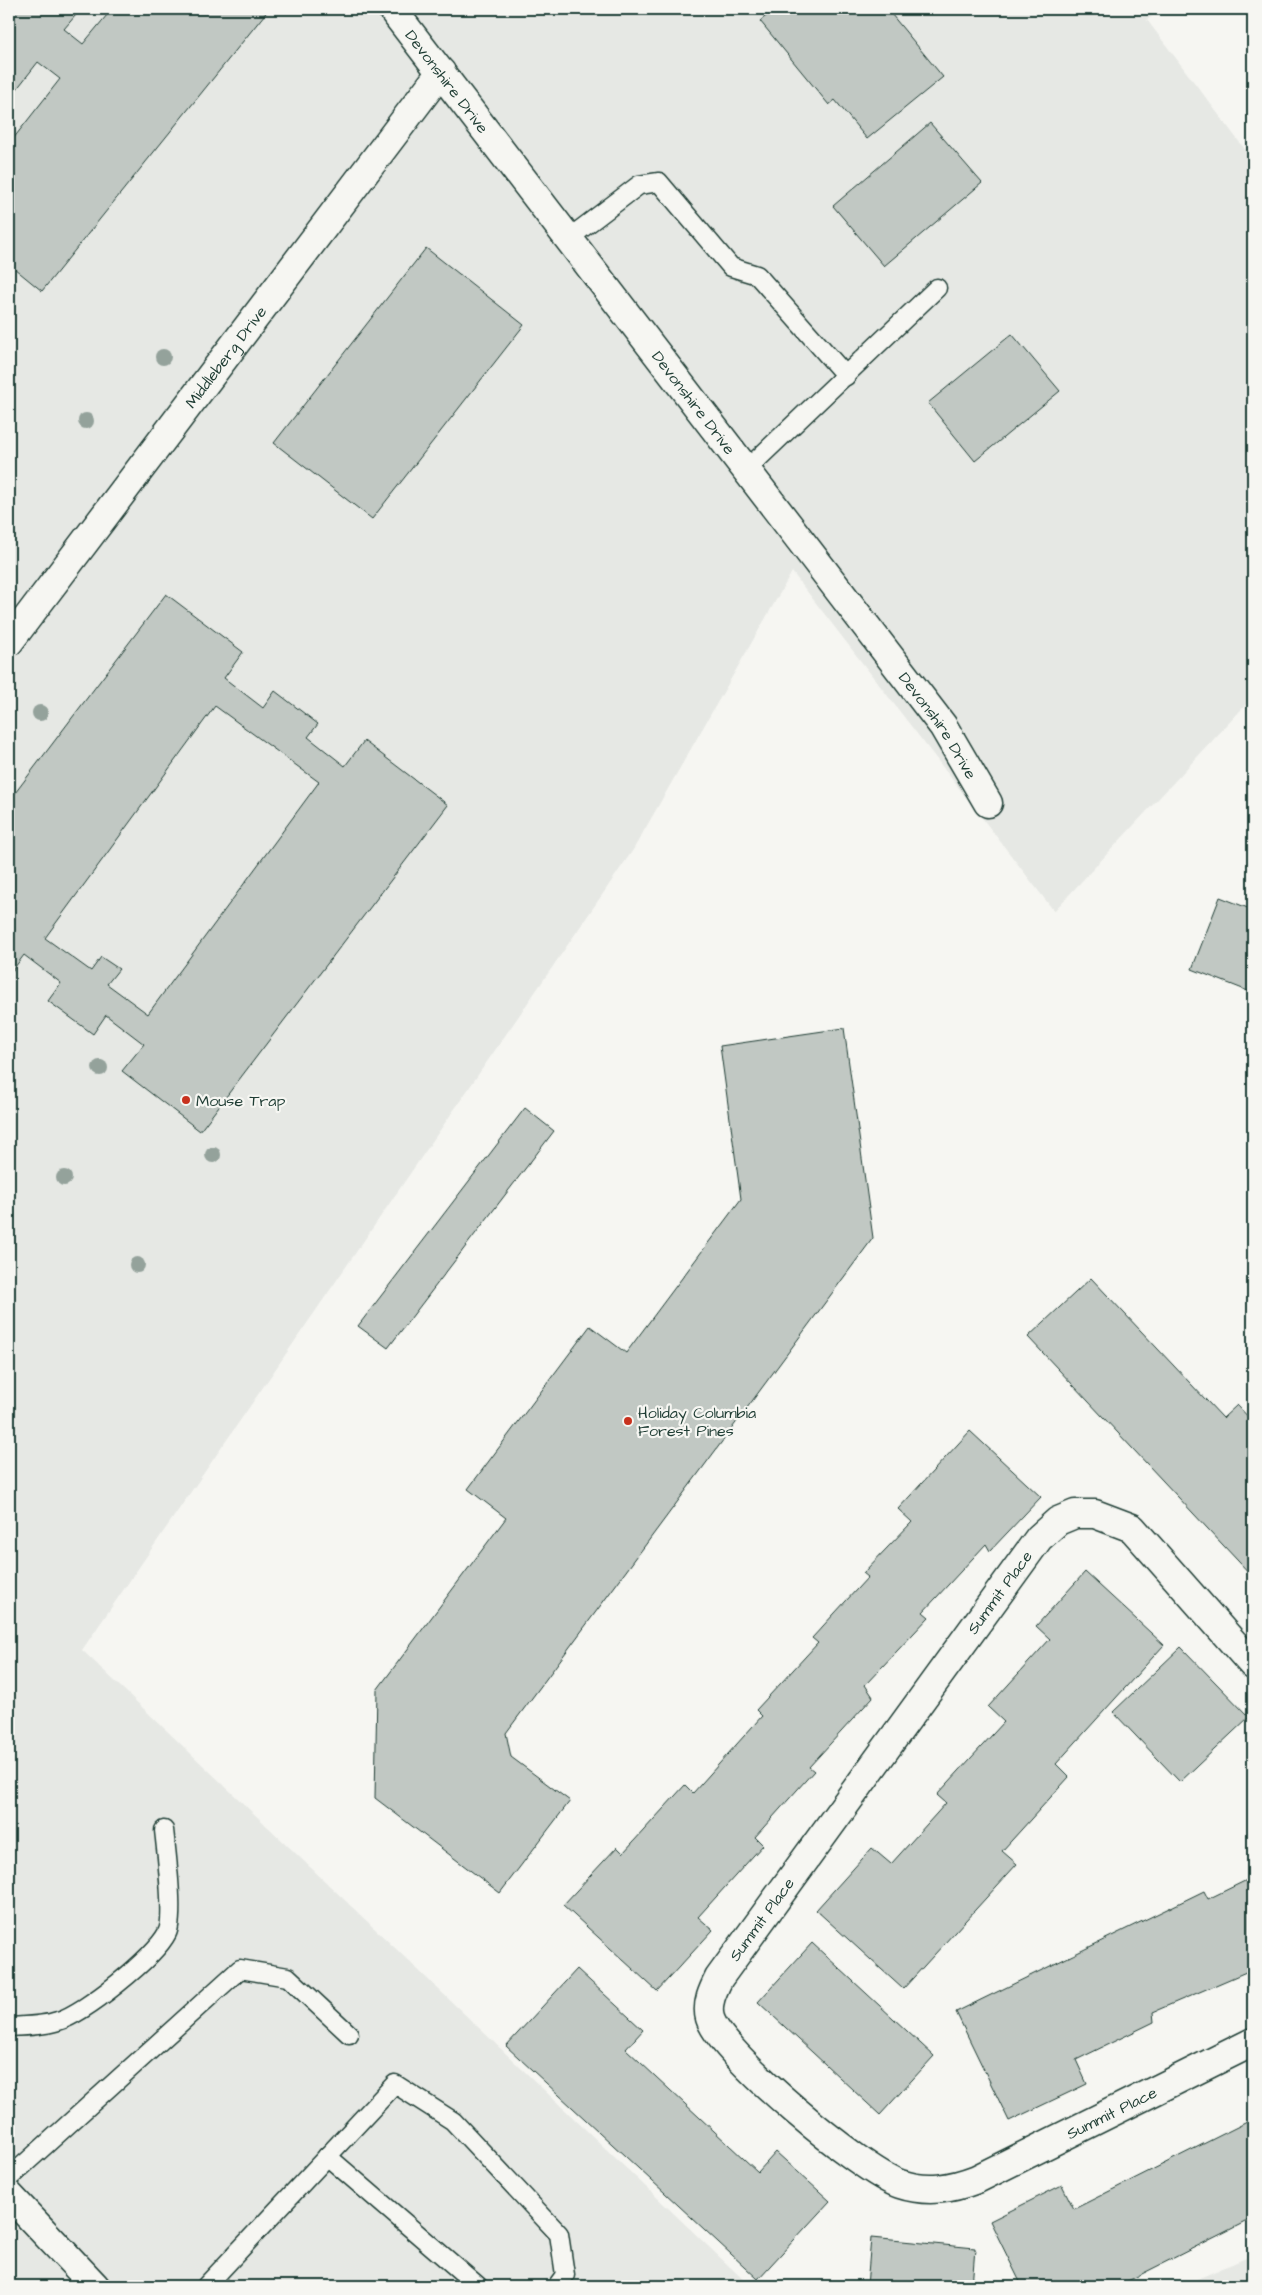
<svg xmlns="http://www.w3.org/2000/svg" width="1262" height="2295" font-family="'Architects Daughter',sans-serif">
  <rect width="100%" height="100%" fill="#f6f6f2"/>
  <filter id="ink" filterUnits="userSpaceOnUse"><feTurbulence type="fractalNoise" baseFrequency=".02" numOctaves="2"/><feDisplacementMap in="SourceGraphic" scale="10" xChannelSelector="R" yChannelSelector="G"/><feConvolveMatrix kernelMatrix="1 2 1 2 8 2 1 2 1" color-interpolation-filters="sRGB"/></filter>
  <g filter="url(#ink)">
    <!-- built -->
    <g fill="#e6e8e4">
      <path d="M9 9H1162L1147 20 1253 160V697L1054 911 792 572 633 850 82 1650 750 2286H9Z"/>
      <path d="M1253 2255V2286H1181Z"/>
    </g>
    <!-- building -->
    <g fill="#c1c8c3" stroke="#1f3d34" fill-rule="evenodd">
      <path d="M9 9H81L64 29 83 44 112 9H269L42 291 9 264V144L60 79 38 62 9 99Z"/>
      <path d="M775 9H887L943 77 867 139 835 100 829 105 760 21Z"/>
      <path d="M930 123 982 183 884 266 833 206Z"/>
      <path d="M426 248 524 325 372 519 274 443Z"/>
      <path d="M1012 334 1060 391 975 461 928 403Z"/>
      <path d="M166 594 243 652 224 678 263 708 275 691 318 724 308 737 345 766 364 741 448 805 200 1131 122 1071 144 1044 106 1015 93 1034 48 1001 61 983 24 955 9 975V801ZM215 706 319 782 148 1014 107 984 119 969 101 957 91 971 45 938Z"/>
      <path d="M1220 897 1253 910V993L1192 969Z"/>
      <path d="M844 1028 873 1238 506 1733 511 1757 570 1801 500 1893 375 1798 377 1690 506 1518 468 1489 590 1326 626 1353 741 1199 720 1046Z"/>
      <path d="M525 1108 554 1131 388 1348 358 1326Z"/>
      <path d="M1091 1278 1223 1418 1237 1405 1253 1422V1577L1028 1337Z"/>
      <path d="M970 1431 1041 1497 990 1551 986 1544 923 1612 929 1617 865 1685 873 1697 809 1767 814 1771 755 1837 763 1845 698 1917 713 1930 657 1991 563 1905 617 1847 623 1853 685 1785 693 1793 762 1716 756 1710 818 1643 812 1638 868 1577 863 1573 912 1522 898 1509Z"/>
      <path d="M1085 1572 1164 1645 1056 1764 1069 1777 1002 1851 1017 1864 903 1989 816 1910 872 1848 891 1864 946 1803 937 1795 1004 1722 988 1707 1050 1639 1036 1626Z"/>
      <path d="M1181 1647 1249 1717 1180 1782 1113 1712Z"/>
      <path d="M1253 1877V1969L1153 2012 1154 2022 1076 2060 1087 2084 1009 2121 956 2012 1204 1891 1208 1899Z"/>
      <path d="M812 1943 934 2056 880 2115 758 2002Z"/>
      <path d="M577 1969 643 2030 626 2049 758 2172 776 2152 830 2201 758 2279 506 2046Z"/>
      <path d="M1253 2119V2218L1118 2286H1022L990 2221 1062 2185 1074 2209Z"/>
      <path d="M871 2238 975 2248 972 2286H867Z"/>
    </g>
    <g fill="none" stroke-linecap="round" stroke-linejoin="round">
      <defs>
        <g id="service">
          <path d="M568 239 639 185 659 182 731 267 757 275 846 376"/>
          <path d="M746 470 937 288"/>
          <path d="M9 2027C24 2026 44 2026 58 2021 85 2013 155 1957 167 1933 175 1918 166 1849 164 1830"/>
          <path d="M327 2156 478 2286"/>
          <path d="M9 2178 240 1969 288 1977 349 2034"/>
          <path d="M206 2286 395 2084 453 2121 559 2234 565 2275 557 2286"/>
        </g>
        <g id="minor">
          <path id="s1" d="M392 9 943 726 988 803"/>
          <path id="s2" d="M9 642 441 72"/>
          <path id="s3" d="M1253 1665 1132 1528 1095 1514H1075L1058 1521 1039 1538 719 1978C713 1990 706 2004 710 2018 721 2054 861 2171 900 2184 927 2193 951 2189 977 2179L1253 2042"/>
          <path d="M9 2195 95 2286"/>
        </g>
      </defs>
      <!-- service casing -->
      <use href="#service" stroke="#1f3d34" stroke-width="21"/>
      <!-- minor casing -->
      <use href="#minor" stroke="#1f3d34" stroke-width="31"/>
      <!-- service -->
      <use href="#service" stroke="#f6f6f2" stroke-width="18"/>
      <!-- minor -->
      <use href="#minor" stroke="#f6f6f2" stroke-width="28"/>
    </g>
    <!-- trees -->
    <g fill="#94a29b">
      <circle cx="163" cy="357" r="8"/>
      <circle cx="86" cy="421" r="8"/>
      <circle cx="40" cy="713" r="8"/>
      <circle cx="100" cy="1068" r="8"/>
      <circle cx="213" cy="1155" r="8"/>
      <circle cx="64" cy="1178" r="8"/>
      <circle cx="137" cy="1265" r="8"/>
    </g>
  </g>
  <!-- markers -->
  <g fill="#c8321e" stroke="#f6f6f2" stroke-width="2">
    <circle cx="186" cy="1100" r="5"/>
    <circle cx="628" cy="1421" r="5"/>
  </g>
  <g text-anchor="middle" stroke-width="4.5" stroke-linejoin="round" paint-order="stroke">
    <!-- street labels -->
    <g font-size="16" fill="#1f3d34" stroke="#f6f6f2">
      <text dy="6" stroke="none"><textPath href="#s1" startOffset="91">Devonshire Drive</textPath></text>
      <text dy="6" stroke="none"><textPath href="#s2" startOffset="358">Middleberg Drive</textPath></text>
      <text dy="6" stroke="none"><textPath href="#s1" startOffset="496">Devonshire Drive</textPath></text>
      <text dy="6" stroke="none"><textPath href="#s1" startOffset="901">Devonshire Drive</textPath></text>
      <text transform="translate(999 1592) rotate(-54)" y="6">Summit Place</text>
      <text transform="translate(761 1919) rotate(-54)" y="6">Summit Place</text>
      <text dy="6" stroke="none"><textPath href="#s3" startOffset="1356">Summit Place</textPath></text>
    </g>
    <!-- poi labels -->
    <g font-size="16" fill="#1f3d34" stroke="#f6f6f2" text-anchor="start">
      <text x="196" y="1106">Mouse Trap</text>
      <text x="638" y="1418">Holiday Columbia<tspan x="638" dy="18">Forest Pines</tspan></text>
    </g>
  </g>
  <!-- margin -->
  <rect width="1262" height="2295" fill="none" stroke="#f6f6f2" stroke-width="30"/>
  <rect x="15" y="15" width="1232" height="2265" fill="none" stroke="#1f3d34" stroke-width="2" filter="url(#ink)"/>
</svg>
